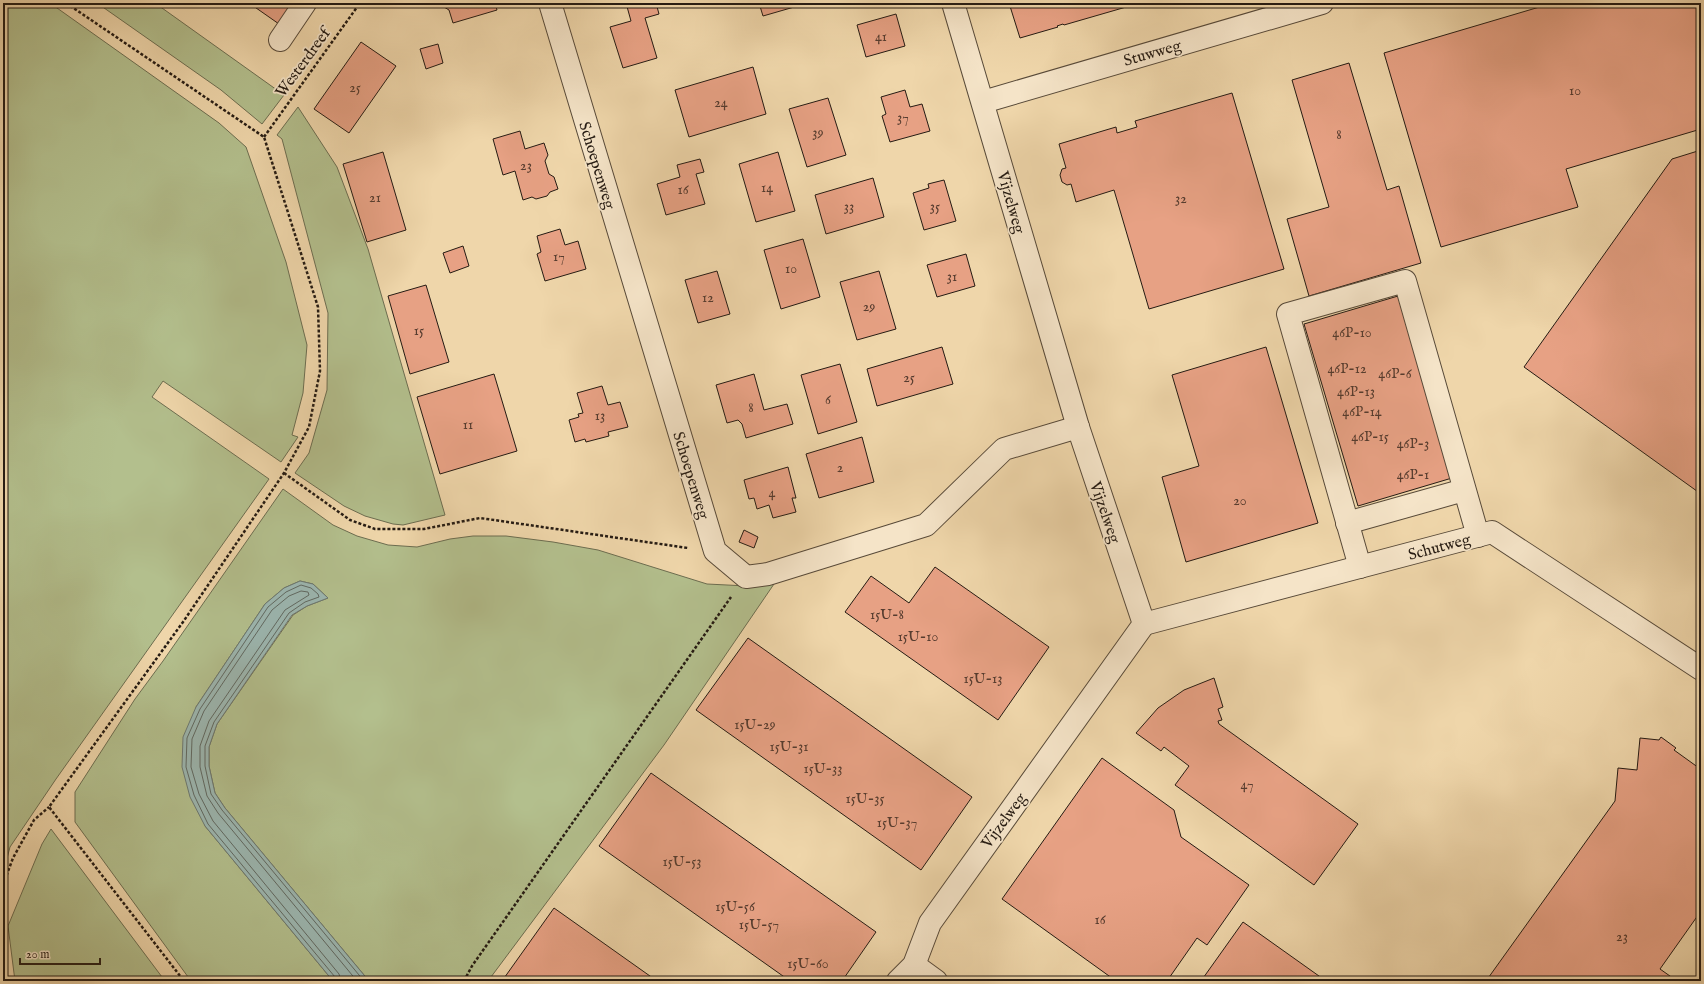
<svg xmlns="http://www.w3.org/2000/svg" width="1704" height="984" font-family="'IM FELL English',serif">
  <rect width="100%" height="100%" fill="#efd6aa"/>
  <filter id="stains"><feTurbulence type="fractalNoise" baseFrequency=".005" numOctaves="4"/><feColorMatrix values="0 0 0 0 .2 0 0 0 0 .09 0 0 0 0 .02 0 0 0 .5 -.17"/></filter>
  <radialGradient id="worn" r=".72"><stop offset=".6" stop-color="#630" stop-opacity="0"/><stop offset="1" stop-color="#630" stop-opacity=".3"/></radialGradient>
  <!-- green -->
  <g fill="#b3bf8d" stroke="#6c6d50">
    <path d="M3 3H50L219 123 246 147 286 262 307 345 303 393 292 435 298 437 281 462 163 381 152 397 269 479 56 779 10 847 3 874Z"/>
    <path d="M97 3H155L284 95 262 124 221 90Z"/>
    <path d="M298 107 337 167 368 249 445 515 403 525 393 524 365 516 344 506 295 473 309 453 327 390 328 313 282 139 277 135Z"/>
    <path d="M283 489 333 525 357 536 388 545 417 547 450 539 473 536H506L553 542 598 550 707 584 747 586 774 584 664 745 488 981H369L225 808 215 793 209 766V747L217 724 293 615 307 606 328 598 313 584 300 581 284 588 265 604 196 707 205 826 333 981H191L75 822V792L135 699 163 661Z"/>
    <path d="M51 829 165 981H15L8 926 42 844Z"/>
  </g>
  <!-- water -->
  <path fill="#9cb7b1" stroke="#6c7972" d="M300 581 313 584 328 598 307 606 292 615 217 724 209 747V766L215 793 225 808 369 981H333L205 826 190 797 182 767 183 737 196 707 265 604 284 588Z"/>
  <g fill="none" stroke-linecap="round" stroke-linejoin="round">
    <!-- shore -->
    <g stroke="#606962" stroke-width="1">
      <path d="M336 981 335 977 208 824 194 795 186 767 187 738 200 709 268 607 286 592 301 585 311 588 318 594 319 597 305 602 289 613 214 722 205 746V766L211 794 222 810 364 981"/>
      <path d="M341 981 339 974 213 821 199 794 191 767 192 739 204 711 272 610 289 596 301 591 308 592 309 595 285 610 209 721 200 746V767L207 796 218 813 357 981"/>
    </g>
  </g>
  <!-- building -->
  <g fill="#e7a184" stroke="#251b13">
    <path d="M249 3H294L279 24Z"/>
    <path d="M443 3H495L497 10 453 23 449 10 444 7Z"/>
    <path d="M626 3H656L659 14 645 18 657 58 623 68 610 27 631 21Z"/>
    <path d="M759 3H808L763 16Z"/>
    <path d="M1009 3H1140L1064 25 1063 24 1057 26 1058 27 1020 38Z"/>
    <path d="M1553 3H1701V129L1566 169 1578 207 1441 247 1384 53Z"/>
    <path d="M896 14 905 46 866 57 857 25Z"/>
    <path d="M361 42 396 66 349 133 314 109Z"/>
    <path d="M438 44 443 63 426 69 420 49Z"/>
    <path d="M1349 63 1387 190 1399 186 1421 263 1309 296 1287 219 1329 207 1292 80Z"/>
    <path d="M753 67 766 114 689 137 675 90Z"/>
    <path d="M905 90 910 107 922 104 930 131 890 142 882 116 886 114 881 97Z"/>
    <path d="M1232 93 1284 269 1149 309 1114 190 1076 202 1071 184 1067 185 1062 182 1060 175 1062 169 1066 168 1059 144 1116 127 1117 133 1137 127 1135 121Z"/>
    <path d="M828 98 846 155 807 167 789 109Z"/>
    <path d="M520 131 525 149 544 143 548 155 545 161 549 174 554 177 558 189 550 192 547 196 536 199 532 197 523 200 515 171 503 175 493 139Z"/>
    <path d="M1701 150V494L1524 367 1672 159Z"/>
    <path d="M383 152 406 230 367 242 343 164Z"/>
    <path d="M778 152 795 211 756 222 739 164Z"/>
    <path d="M700 159 704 172 696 174 705 204 666 215 657 184 680 177 677 165Z"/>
    <path d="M873 178 884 217 826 234 815 195Z"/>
    <path d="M944 180 956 221 924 230 913 193 929 188 928 184Z"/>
    <path d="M560 229 565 245 578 241 586 269 545 281 537 254 541 252 537 236Z"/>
    <path d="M803 239 820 297 781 309 764 250Z"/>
    <path d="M463 246 469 266 450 273 443 253Z"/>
    <path d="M966 254 975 286 937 297 927 265Z"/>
    <path d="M717 271 730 314 698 323 685 280Z"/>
    <path d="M879 271 896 329 857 340 840 282Z"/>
    <path d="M426 285 449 362 410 374 388 296Z"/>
    <path d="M1398 296 1452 478 1358 506 1304 324Z"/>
    <path d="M942 347 953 384 877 406 867 369Z"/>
    <path d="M1266 347 1318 523 1186 562 1162 477 1199 466 1172 375Z"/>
    <path d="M840 364 857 422 818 434 801 375Z"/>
    <path d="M494 374 517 451 440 474 417 397Z"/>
    <path d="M754 374 764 410 787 404 793 424 746 438 742 424 738 420 727 423 716 385Z"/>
    <path d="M602 386 608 405 620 402 628 427 608 432 609 436 586 442 585 439 575 442 569 420 579 417 578 414 583 413 577 393Z"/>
    <path d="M862 437 874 482 819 498 806 454Z"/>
    <path d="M788 467 796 498H792L796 512 773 518 769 505 757 509 754 498 749 499 744 480Z"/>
    <path d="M744 530 758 537 754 548 739 542Z"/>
    <path d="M935 567 1049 647 998 720 845 612 871 576 909 603Z"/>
    <path d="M748 638 972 797 921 870 696 710Z"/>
    <path d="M1214 678 1223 707 1218 709 1222 720 1218 721 1219 724 1358 824 1314 885 1175 785 1189 766 1164 747 1161 751 1136 733 1158 708 1184 690Z"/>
    <path d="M1661 737 1676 748 1674 750 1699 768 1701 766V911L1660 969 1677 981H1486L1615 801 1618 768 1637 770 1640 738 1659 740Z"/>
    <path d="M1102 758 1174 810 1181 837 1249 885 1207 945 1197 938 1167 981H1116L1002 899Z"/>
    <path d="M651 773 876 932 842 981H790L599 846Z"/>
    <path d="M554 908 657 981H502Z"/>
    <path d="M1243 922 1326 981H1201Z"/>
  </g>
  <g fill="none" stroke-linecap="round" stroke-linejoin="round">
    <defs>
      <g id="minor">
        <path d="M550 3 715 551 746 577 768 574 926 525 1004 449 1078 427"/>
        <path d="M280 40 305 3"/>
        <path d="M983 102 1322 3"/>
        <path d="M1347 523 1464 490"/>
        <path d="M1360 567 1288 314 1405 281 1478 536"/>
        <path d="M1144 624 1492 532 1701 669"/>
        <path d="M914 965 936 981"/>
        <path d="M898 981 914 965 930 923 1144 624 1078 427 953 3"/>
      </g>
    </defs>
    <!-- minor casing -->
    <use href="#minor" stroke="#584a39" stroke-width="24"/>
    <!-- path -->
    <g stroke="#251b13" stroke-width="2.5" stroke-dasharray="3 2" stroke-linecap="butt">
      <path d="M66 3 264 137 318 307 320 371 309 427 284 473 183 622 49 807 184 981"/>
      <path d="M264 137 360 3"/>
      <path d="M284 473 350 520 375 529H424L480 518 688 548"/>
      <path d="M3 885 13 858 34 820 49 807"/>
      <path d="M464 981 472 966 731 597"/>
    </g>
    <!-- minor -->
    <use href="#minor" stroke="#f5e4c8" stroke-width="22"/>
  </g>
  <g text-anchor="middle" stroke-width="3.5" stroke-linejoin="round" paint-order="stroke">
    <!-- number labels -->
    <g font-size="14" fill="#563c2f">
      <text x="881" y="41">41</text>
      <text x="355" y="92">25</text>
      <text x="1575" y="95">10</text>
      <text x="721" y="107">24</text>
      <text x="903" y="122">37</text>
      <text x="818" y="137">39</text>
      <text x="1339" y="139">8</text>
      <text x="526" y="170">23</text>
      <text x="767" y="192">14</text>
      <text x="683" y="194">16</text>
      <text x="375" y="202">21</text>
      <text x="1181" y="203">32</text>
      <text x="849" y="211">33</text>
      <text x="935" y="211">35</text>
      <text x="559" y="261">17</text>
      <text x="791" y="273">10</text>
      <text x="952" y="281">31</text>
      <text x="708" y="302">12</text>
      <text x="869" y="311">29</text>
      <text x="419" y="335">15</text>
      <text x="1352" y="337">46P-10</text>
      <text x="1347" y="373">46P-12</text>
      <text x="1395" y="378">46P-6</text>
      <text x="909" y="382">25</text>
      <text x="1356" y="396">46P-13</text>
      <text x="828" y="404">6</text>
      <text x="751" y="412">8</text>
      <text x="1362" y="416">46P-14</text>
      <text x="600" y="420">13</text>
      <text x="468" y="429">11</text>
      <text x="1370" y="441">46P-15</text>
      <text x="1413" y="448">46P-3</text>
      <text x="840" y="472">2</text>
      <text x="1413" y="479">46P-1</text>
      <text x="772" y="497">4</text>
      <text x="1240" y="505">20</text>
      <text x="887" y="619">15U-8</text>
      <text x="918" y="641">15U-10</text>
      <text x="983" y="683">15U-13</text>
      <text x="755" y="729">15U-29</text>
      <text x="789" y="751">15U-31</text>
      <text x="823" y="773">15U-33</text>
      <text x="1247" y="789">47</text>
      <text x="865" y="803">15U-35</text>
      <text x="897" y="827">15U-37</text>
      <text x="682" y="866">15U-53</text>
      <text x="735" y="911">15U-56</text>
      <text x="1100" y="924">16</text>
      <text x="759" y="929">15U-57</text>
      <text x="1622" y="941">23</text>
      <text x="808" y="968">15U-60</text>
    </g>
    <!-- street labels -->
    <g font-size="16" fill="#251b13" stroke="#f5e4c8">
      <text transform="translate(1152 52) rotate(-16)" y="6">Stuwweg</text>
      <text transform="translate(302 62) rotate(-54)" y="6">Westerdreef</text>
      <text transform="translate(598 165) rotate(73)" y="6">Schoepenweg</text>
      <text transform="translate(1012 202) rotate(74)" y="6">Vijzelweg</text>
      <text transform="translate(692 475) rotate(73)" y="6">Schoepenweg</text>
      <text transform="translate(1106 512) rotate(71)" y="6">Vijzelweg</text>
      <text transform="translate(1439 546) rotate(-15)" y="6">Schutweg</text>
      <text transform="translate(1003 820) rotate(-54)" y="6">Vijzelweg</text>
    </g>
  </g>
  <!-- margin -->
  <rect width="1704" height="984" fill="none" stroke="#efd6aa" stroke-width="16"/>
  <rect x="4" y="4" width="1696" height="976" fill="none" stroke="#251b13" stroke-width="2"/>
  <rect x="8" y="8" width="1688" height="968" fill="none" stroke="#251b13"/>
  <!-- scale -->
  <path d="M20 958v6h80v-6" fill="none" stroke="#251b13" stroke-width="2"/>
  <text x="26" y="958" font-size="12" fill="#251b13" stroke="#f5e4c8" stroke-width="3" paint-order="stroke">20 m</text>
  <rect width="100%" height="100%" filter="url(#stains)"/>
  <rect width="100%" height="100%" fill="url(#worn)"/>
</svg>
